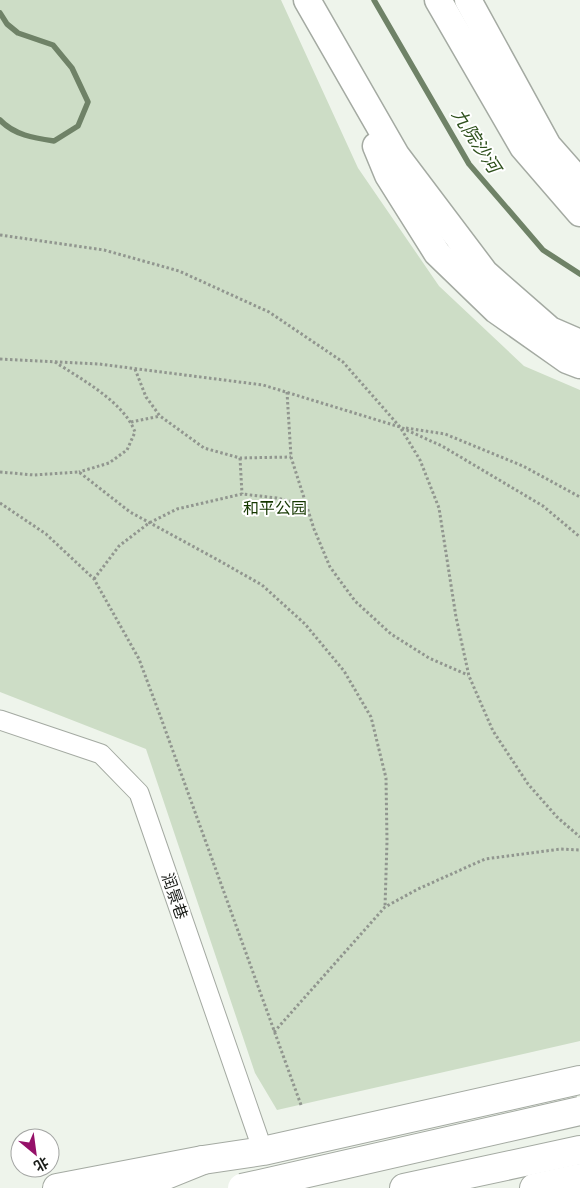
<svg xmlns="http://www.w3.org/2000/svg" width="580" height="1188" font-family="'Noto Sans','Noto Sans SC',sans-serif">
  <rect width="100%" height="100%" fill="#eef4eb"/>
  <!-- park -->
  <path fill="#cdddc6" d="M0 0H281L358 168 439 286 524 366 580 390V1041L277 1110 255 1073 146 749 0 692Z"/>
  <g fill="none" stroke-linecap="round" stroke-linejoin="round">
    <!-- stream -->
    <g stroke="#6f8267" stroke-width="5.5">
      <path d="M374 0 469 164 543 250 580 274"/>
      <path d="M0 13 7 24 18 33 53 45 72 68 88 102 78 126 54 141C34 138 14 135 0 120"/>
    </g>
    <defs>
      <path id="minor" d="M0 720 101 754 139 793 263 1151"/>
      <g id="secondary">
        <path d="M307 0 396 155 485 273 550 330 580 343"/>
        <path d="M438 0 523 147 580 213"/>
        <path d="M468 0 548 146 580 182"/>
        <path d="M376 146 388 175 437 253 496 310 567 360 580 365"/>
      </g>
      <path id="primary" d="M57 1188 203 1160 263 1151 580 1080"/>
      <g id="trunk">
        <path d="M134 1188 203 1160"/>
        <path d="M404 1188 580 1150"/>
        <path d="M534 1188 580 1178"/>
      </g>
    </defs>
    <!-- minor casing -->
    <use href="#minor" stroke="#a4aaa2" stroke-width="21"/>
    <!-- secondary casing -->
    <use href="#secondary" stroke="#a4aaa2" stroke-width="29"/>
    <!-- primary casing -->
    <use href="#primary" stroke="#a4aaa2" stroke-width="30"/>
    <!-- trunk casing -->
    <use href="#trunk" stroke="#a4aaa2" stroke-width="30"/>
    <!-- path -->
    <g stroke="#91968f" stroke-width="3" stroke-dasharray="2.5 2.5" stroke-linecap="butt">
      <path d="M0 235 104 250 179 271 269 312 343 362 400 427 420 460 439 508 456 617 469 676 493 731 528 784 557 817 580 837"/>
      <path d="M0 359 99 364 263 385 400 427 442 446 543 506 580 537"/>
      <path d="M55 362C81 379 124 402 135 432L127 450 109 463 79 472"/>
      <path d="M135 369 146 397 160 416 204 448 240 458 291 457"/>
      <path d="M287 392 291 457 314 529 330 567 355 601 391 634 429 658 468 675"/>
      <path d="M131 422 160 416"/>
      <path d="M406 428 445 434 523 466 580 497"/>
      <path d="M240 458 242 494"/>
      <path d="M0 472 34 475 79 472 130 512 218 560 262 585 305 624 344 671 371 717 386 778 387 841 385 907"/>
      <path d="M0 503 46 534 94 579 139 659 161 718 301 1105"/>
      <path d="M94 579 119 546 149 523 177 509 242 494 277 498 306 505"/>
      <path d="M274 1032 385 907 418 889 485 859 561 849 580 850"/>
    </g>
    <!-- minor -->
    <use href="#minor" stroke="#fff" stroke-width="19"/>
    <!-- secondary -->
    <use href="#secondary" stroke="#fff" stroke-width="26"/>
    <!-- primary -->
    <use href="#primary" stroke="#fff" stroke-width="28"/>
    <!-- trunk -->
    <use href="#trunk" stroke="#fff" stroke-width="28"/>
    <defs>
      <path id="trunk-bridge" d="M242 1188 580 1111"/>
    </defs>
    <!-- trunk-bridge casing -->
    <use href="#trunk-bridge" stroke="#a4aaa2" stroke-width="30" stroke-linecap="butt"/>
    <!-- trunk-bridge -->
    <use href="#trunk-bridge" stroke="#fff" stroke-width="28"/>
  </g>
  <g text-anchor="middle" stroke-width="4" stroke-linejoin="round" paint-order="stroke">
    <!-- park labels -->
    <g font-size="16" fill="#153700" stroke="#fff">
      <text x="275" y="514">和平公园</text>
    </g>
    <!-- street labels -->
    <g font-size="16" fill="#1a1d19" stroke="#fff">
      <text transform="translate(175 896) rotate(71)" y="6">润景巷</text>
    </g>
    <!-- water labels -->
    <g font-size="18" font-style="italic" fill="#2e501c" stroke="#fff">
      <text transform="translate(476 141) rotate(57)" y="6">九院沙河</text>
    </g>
  </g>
  <!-- north arrow -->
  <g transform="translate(35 1153) rotate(151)"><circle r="24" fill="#ffffff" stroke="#a3a5a3"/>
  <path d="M0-4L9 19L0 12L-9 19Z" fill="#951169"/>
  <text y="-8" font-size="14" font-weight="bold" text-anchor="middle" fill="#1a1d19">北</text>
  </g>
</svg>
